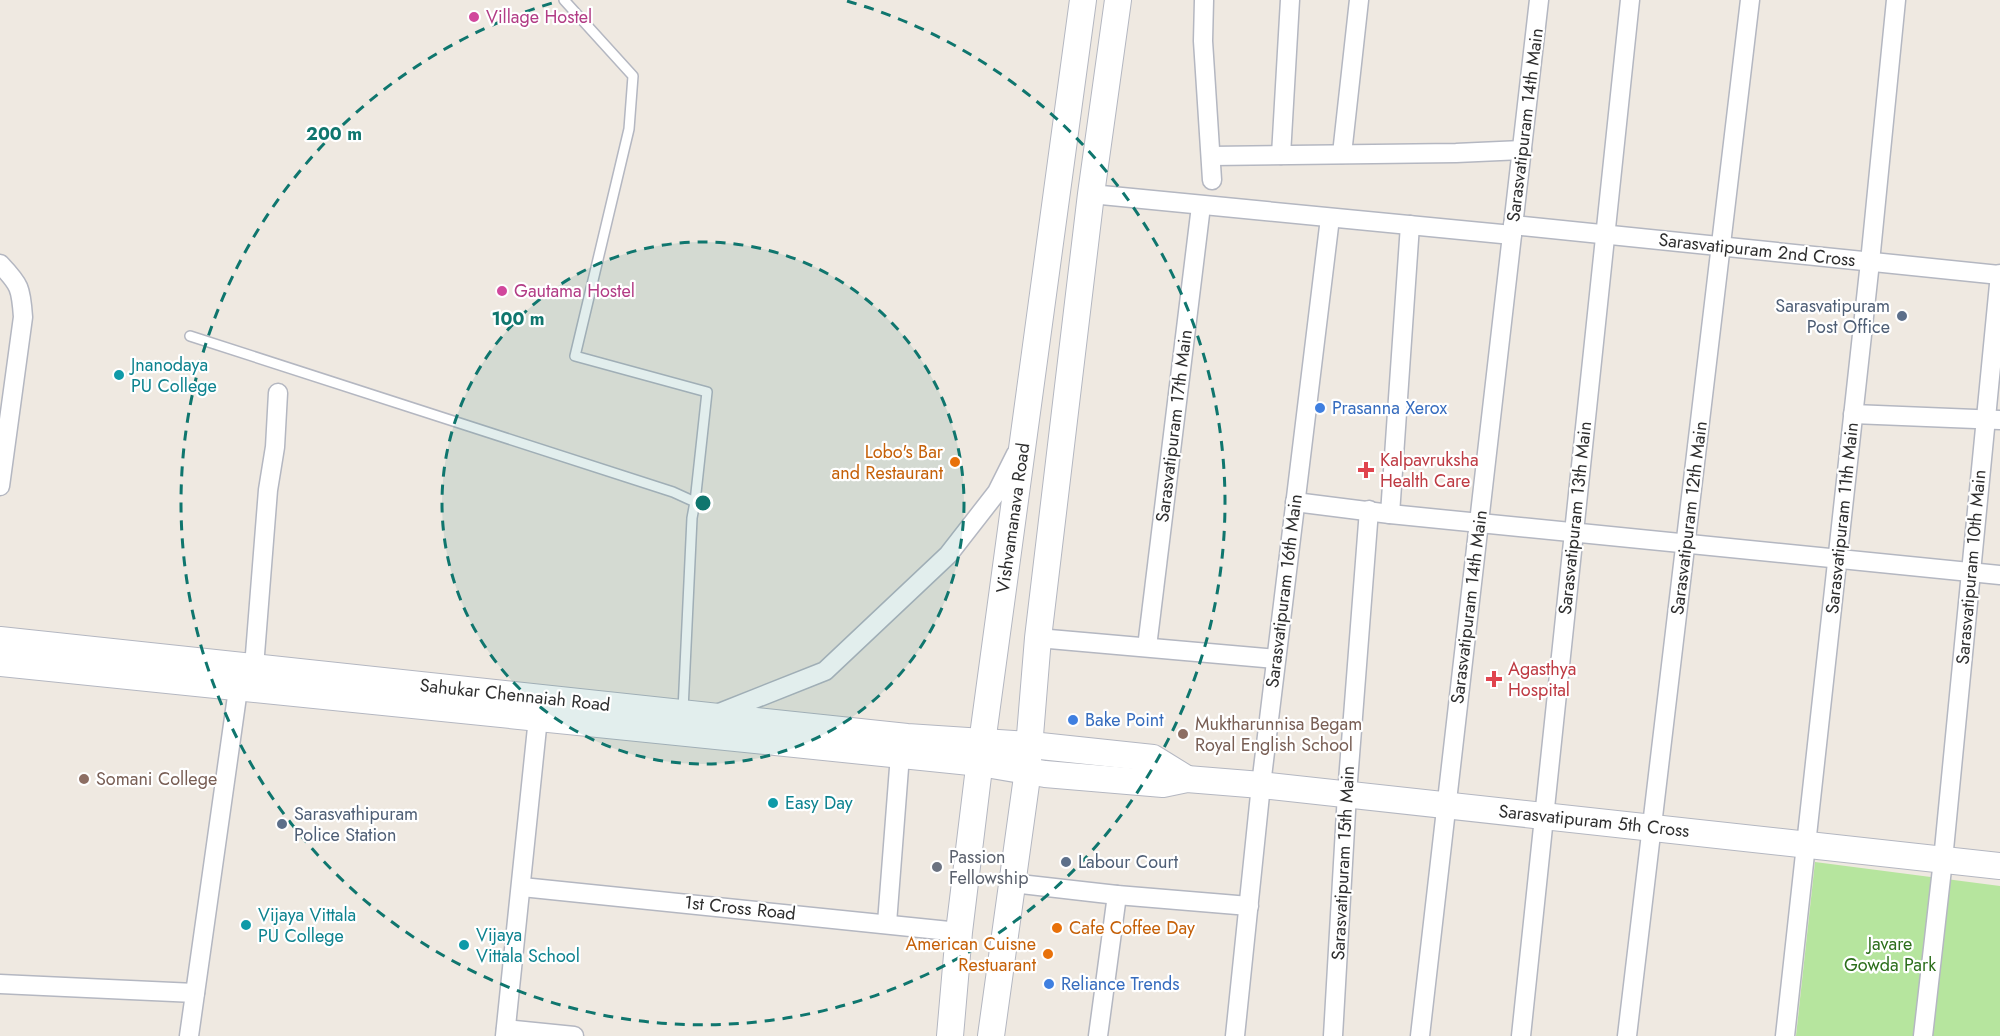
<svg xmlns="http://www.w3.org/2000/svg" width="2000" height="1036" font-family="Jost,sans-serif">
  <rect width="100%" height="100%" fill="#efe9e1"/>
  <!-- green -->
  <path fill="#b6e59e" d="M1815 862 2000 886V1036H1796Z"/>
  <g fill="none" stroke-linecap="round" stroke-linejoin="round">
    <defs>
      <g id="lane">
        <path d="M564 0 633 76 629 129 575 356 707 392 695 502"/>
        <path d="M190 336 673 492 695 502 692 518 683 710"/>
      </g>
      <g id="street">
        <path d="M1204 0 1203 41 1212 180"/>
        <path d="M1342 154 1359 0"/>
        <path d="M1281 155 1290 0"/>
        <path d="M1211 156 1456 153 1522 150"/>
        <path d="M1091 194 1512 235"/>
        <path d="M1513 225 2000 275"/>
        <path d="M0 264C20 285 21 288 23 317L0 486"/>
        <path d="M1853 414 2000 420"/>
        <path d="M1295 502 1390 514 2000 575"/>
        <path d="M1390 514 1410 225"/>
        <path d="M1038 638 1276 659"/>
        <path d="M1147 647 1201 206"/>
        <path d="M254 667 268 490 275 447 278 393"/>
        <path d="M714 715 825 671 948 555 997 492 1016 454"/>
        <path d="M1012 883 1117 895 1249 906"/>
        <path d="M522 887 959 932"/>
        <path d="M887 923 900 755"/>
        <path d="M0 984 195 993"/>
        <path d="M506 1029 574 1036"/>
        <path d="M189 1036 240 675"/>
        <path d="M505 1036 538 718"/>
        <path d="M1098 1036 1117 895"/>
        <path d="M1235 1036 1261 785 1330 218"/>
        <path d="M1333 1036 1347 794 1369 510"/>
        <path d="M1420 1036 1539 0"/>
        <path d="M1521 1036 1630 0"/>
        <path d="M1627 1036 1750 0"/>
        <path d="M1785 1036 1870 262 1896 0"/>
        <path d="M1923 1036 1943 860 2000 274"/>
      </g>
      <g id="secondary">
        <path d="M0 640 907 737 1031 745 1153 758 1187 779"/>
        <path d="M0 663 980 763 1045 774 1163 784 1187 779 1261 785 2000 866"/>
        <path d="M950 1036 959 932 982 743 1083 0"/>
        <path d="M991 1036 1026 784 1038 638 1091 194 1118 0"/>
      </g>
    </defs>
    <!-- lane casing -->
    <use href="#lane" stroke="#b4b7c1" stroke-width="12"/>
    <!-- street casing -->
    <use href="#street" stroke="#b4b7c1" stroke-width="21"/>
    <!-- secondary casing -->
    <use href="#secondary" stroke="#b4b7c1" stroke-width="28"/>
    <!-- lane -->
    <use href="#lane" stroke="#fff" stroke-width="9"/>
    <!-- street -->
    <use href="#street" stroke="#fff" stroke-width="18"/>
    <!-- secondary -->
    <use href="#secondary" stroke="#fff" stroke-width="26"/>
  </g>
  <!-- distance rings -->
  <circle cx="703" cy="503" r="261" fill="#0f766e" fill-opacity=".12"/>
  <g fill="none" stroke="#0f766e" stroke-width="3" stroke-dasharray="10 8">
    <circle cx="703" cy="503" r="261"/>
    <path d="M847 1A522 522 0 1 1 559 1"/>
  </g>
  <!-- markers -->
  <g fill="#d1479c" stroke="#fff" stroke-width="2">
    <circle cx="474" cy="17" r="6"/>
    <circle cx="502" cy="291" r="6"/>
  </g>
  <g fill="#5c6f8a" stroke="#fff" stroke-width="2">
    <circle cx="1902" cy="316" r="6"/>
    <circle cx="282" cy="824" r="6"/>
    <circle cx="1066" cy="862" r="6"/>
  </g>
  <g fill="#0f9aa8" stroke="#fff" stroke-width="2">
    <circle cx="119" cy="375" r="6"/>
    <circle cx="773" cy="803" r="6"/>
    <circle cx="246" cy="925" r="6"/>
    <circle cx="464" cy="945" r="6"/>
  </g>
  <g fill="#3f7fe0" stroke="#fff" stroke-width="2">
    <circle cx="1320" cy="408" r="6"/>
    <circle cx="1073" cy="720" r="6"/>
    <circle cx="1049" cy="984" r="6"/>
  </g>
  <g fill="#e8710a" stroke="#fff" stroke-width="2">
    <circle cx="955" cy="462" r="6"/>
    <circle cx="1057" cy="928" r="6"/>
    <circle cx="1048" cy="954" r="6"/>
  </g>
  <g fill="#e0444e" stroke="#fff" stroke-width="2">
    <path d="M1363 461h6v6h6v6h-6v6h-6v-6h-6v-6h6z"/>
    <path d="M1491 670h6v6h6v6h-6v6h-6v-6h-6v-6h6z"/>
  </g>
  <g fill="#8d6e63" stroke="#fff" stroke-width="2">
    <circle cx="1183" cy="734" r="6"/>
    <circle cx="84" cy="779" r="6"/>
  </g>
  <circle fill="#6b7280" stroke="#fff" stroke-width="2" cx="937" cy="867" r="6"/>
  <g text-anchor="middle" stroke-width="4.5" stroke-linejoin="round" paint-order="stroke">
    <!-- hotel labels -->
    <g font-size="18" fill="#b23c85" stroke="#fff" text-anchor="start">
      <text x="486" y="23">Village Hostel</text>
      <text x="514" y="297">Gautama Hostel</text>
    </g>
    <!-- street labels -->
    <g font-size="18" fill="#2e2e2e" stroke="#fff">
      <text transform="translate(1525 125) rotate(-83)" y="6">Sarasvatipuram 14th Main</text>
      <text transform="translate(1757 250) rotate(6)" y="6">Sarasvatipuram 2nd Cross</text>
      <text transform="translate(1174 426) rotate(-83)" y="6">Sarasvatipuram 17th Main</text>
      <text transform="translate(1013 518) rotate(-82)" y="6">Vishvamanava Road</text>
      <text transform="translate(1575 518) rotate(-84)" y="6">Sarasvatipuram 13th Main</text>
      <text transform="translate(1689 518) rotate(-83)" y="6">Sarasvatipuram 12th Main</text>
      <text transform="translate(1842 518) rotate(-84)" y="6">Sarasvatipuram 11th Main</text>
      <text transform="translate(1971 567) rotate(-85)" y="6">Sarasvatipuram 10th Main</text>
      <text transform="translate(1284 591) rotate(-83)" y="6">Sarasvatipuram 16th Main</text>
      <text transform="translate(1469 607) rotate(-83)" y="6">Sarasvatipuram 14th Main</text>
      <text transform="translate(515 695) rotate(6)" y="6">Sahukar Chennaiah Road</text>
      <text transform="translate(1594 821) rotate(6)" y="6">Sarasvatipuram 5th Cross</text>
      <text transform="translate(1343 863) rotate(-87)" y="6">Sarasvatipuram 15th Main</text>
      <text transform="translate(740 908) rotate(6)" y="6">1st Cross Road</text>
    </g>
    <!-- service labels -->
    <g font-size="18" fill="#4e5e75" stroke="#fff" text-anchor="start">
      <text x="1890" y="312" text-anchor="end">Sarasvatipuram<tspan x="1890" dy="21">Post Office</tspan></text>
      <text x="294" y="820">Sarasvathipuram<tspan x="294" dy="21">Police Station</tspan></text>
      <text x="1078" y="868">Labour Court</text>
    </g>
    <!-- culture labels -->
    <g font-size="18" fill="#0d838f" stroke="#fff" text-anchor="start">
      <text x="131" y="371">Jnanodaya<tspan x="131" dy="21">PU College</tspan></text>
      <text x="785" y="809">Easy Day</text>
      <text x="258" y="921">Vijaya Vittala<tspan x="258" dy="21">PU College</tspan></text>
      <text x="476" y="941">Vijaya<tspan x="476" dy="21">Vittala School</tspan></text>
    </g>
    <!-- shop labels -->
    <g font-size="18" fill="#366cbe" stroke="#fff" text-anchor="start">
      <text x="1332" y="414">Prasanna Xerox</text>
      <text x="1085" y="726">Bake Point</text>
      <text x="1061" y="990">Reliance Trends</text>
    </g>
    <!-- food labels -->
    <g font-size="18" fill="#c56008" stroke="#fff" text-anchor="end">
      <text x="943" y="458">Lobo's Bar<tspan x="943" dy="21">and Restaurant</tspan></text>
      <text x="1069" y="934" text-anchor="start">Cafe Coffee Day</text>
      <text x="1036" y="950">American Cuisne<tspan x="1036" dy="21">Restuarant</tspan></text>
    </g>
    <!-- health labels -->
    <g font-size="18" fill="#be3a42" stroke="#fff" text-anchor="start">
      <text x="1380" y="466">Kalpavruksha<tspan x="1380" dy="21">Health Care</tspan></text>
      <text x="1508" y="675">Agasthya<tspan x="1508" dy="21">Hospital</tspan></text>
    </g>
    <!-- education labels -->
    <g font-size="18" fill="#785e54" stroke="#fff" text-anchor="start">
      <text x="1195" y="730">Muktharunnisa Begam<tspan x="1195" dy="21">Royal English School</tspan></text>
      <text x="96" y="785">Somani College</text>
    </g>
    <!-- worship labels -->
    <g font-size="18" fill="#5b616d" stroke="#fff" text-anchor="start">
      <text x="949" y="863">Passion<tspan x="949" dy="21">Fellowship</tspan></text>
    </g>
    <!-- park labels -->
    <g font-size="18" fill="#2c6e1b" stroke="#fff">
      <text x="1890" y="950">Javare<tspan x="1890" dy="21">Gowda Park</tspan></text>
    </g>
  </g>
  <circle cx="703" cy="503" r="9" fill="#0f766e" stroke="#fff" stroke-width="3"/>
  <g font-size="18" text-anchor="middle" font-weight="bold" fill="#0f766e" stroke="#fff" stroke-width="4.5" stroke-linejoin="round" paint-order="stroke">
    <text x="334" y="140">200 m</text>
    <text x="518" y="325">100 m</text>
  </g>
</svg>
